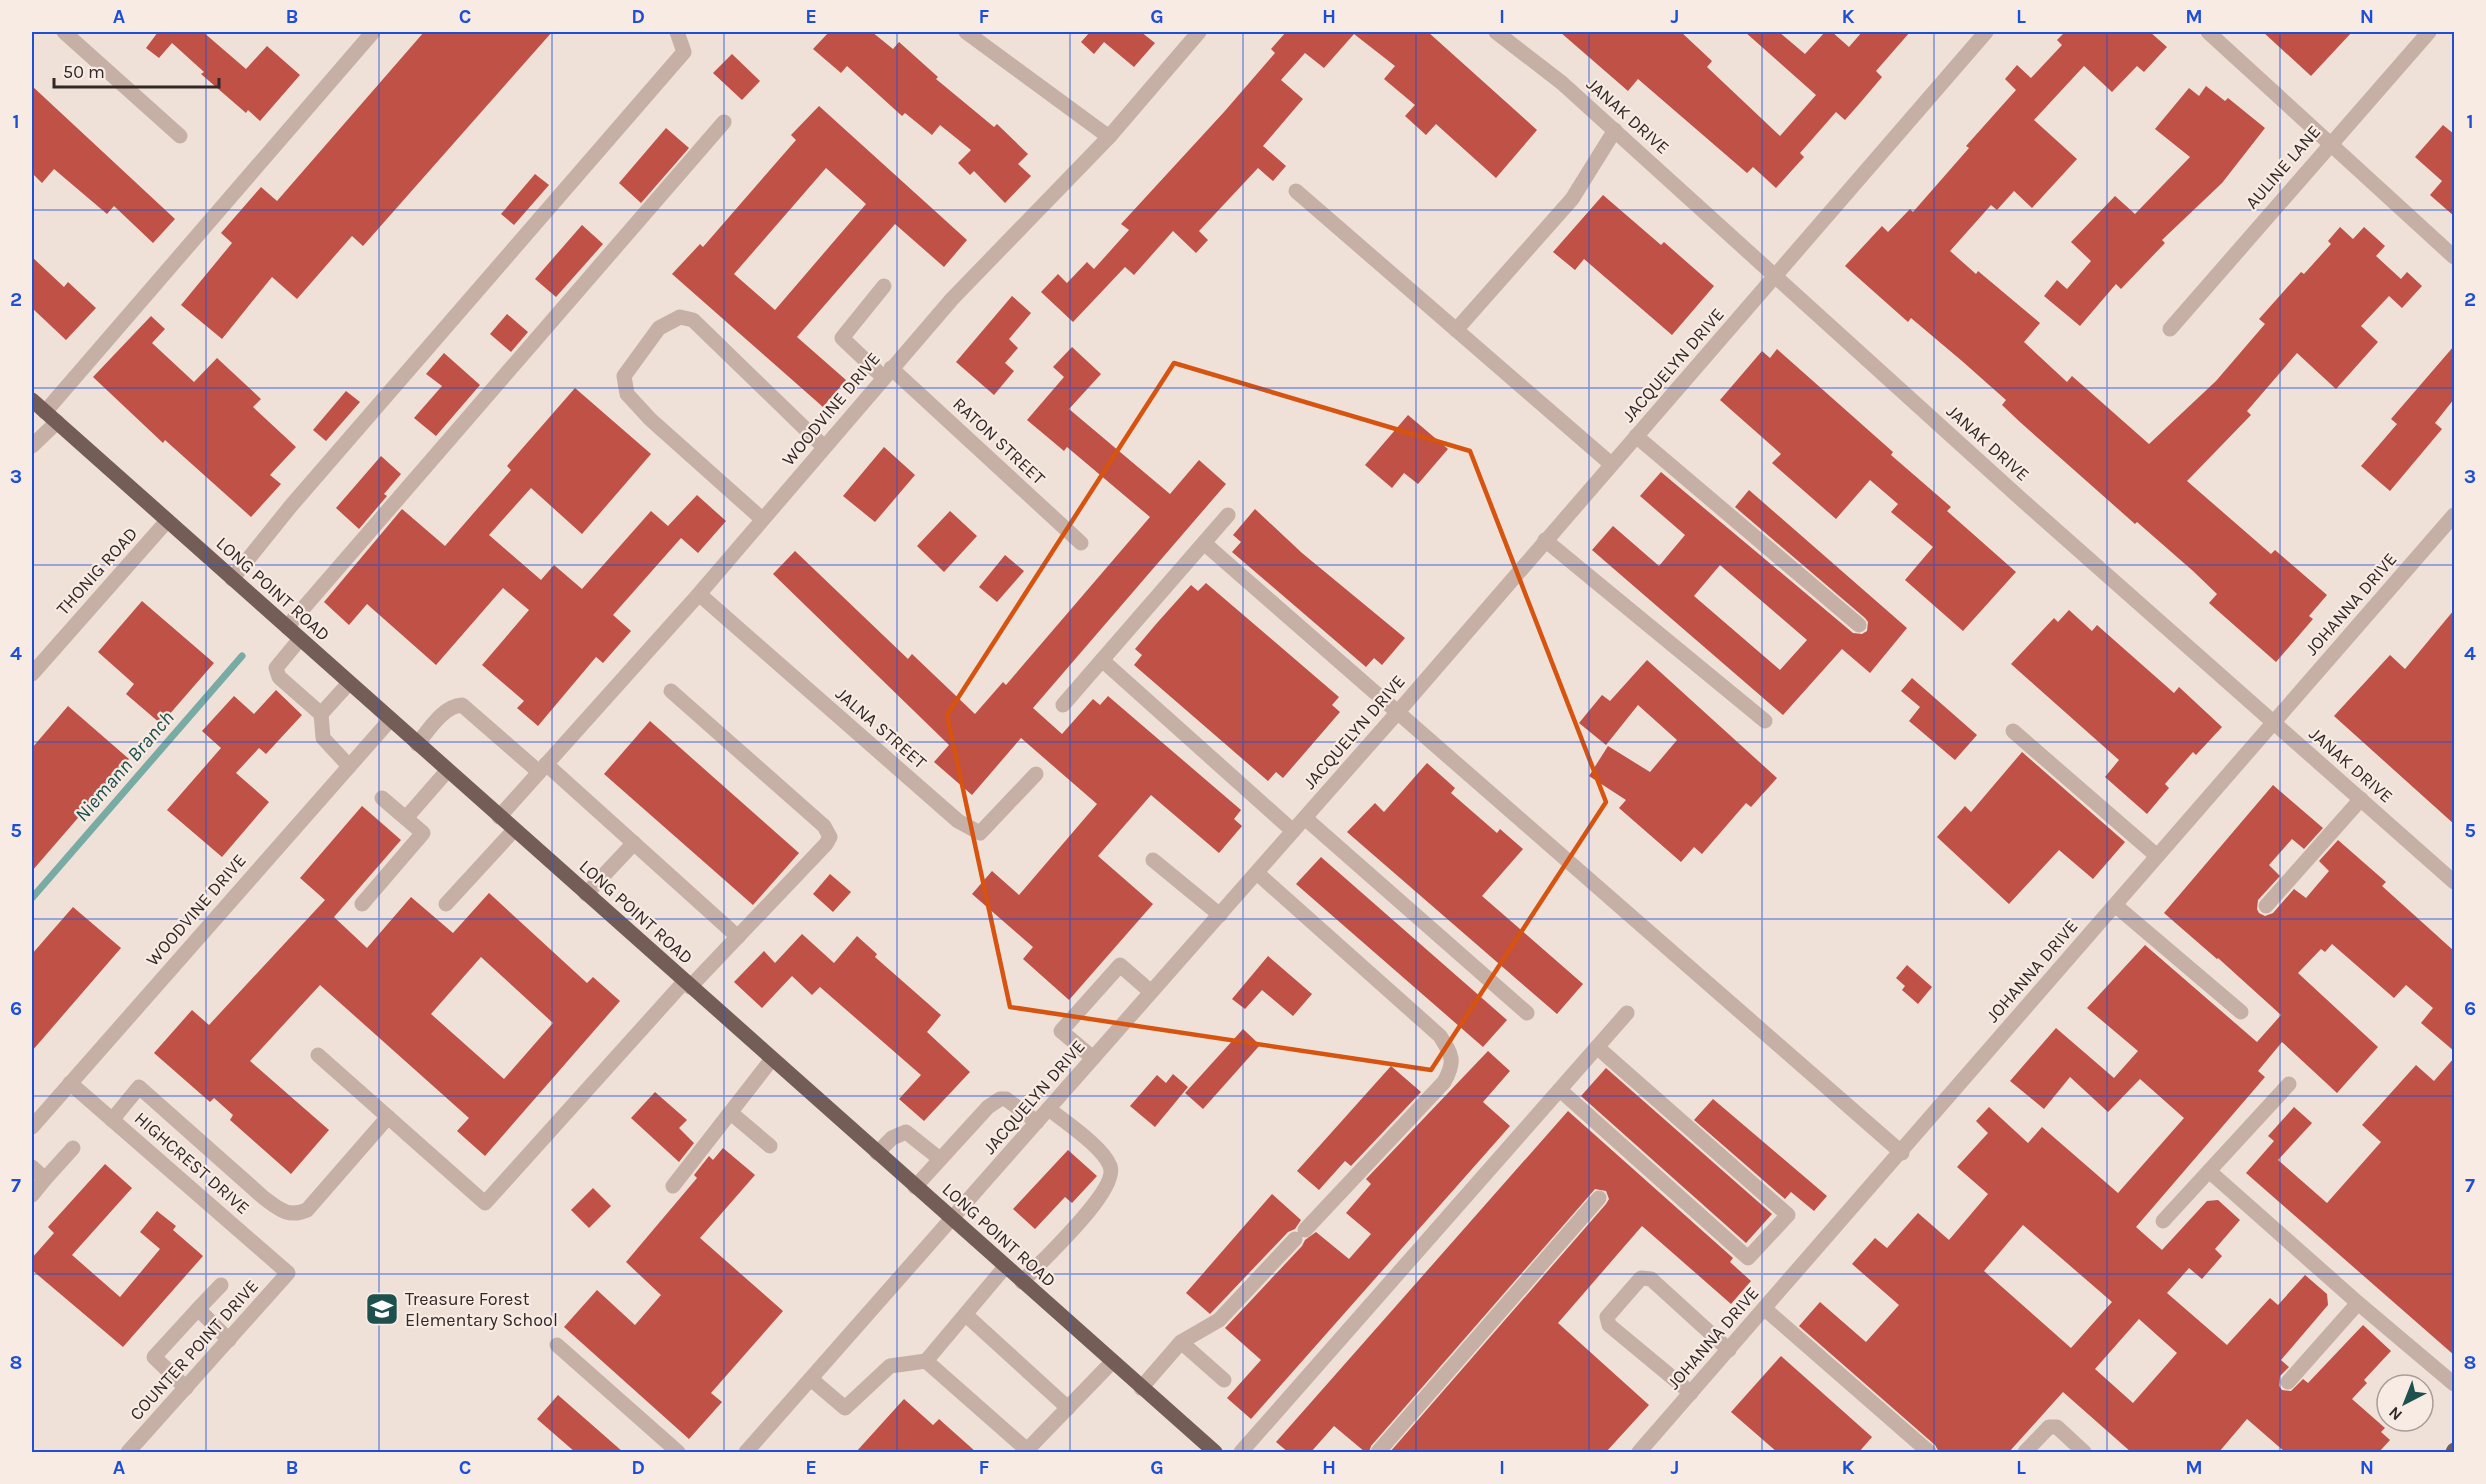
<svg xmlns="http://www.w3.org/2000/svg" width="2486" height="1484" font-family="Karla,sans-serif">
  <rect width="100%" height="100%" fill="#efe1d8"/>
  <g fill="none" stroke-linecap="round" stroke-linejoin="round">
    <!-- stream -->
    <path stroke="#79aba5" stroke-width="7" d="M32 898 242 656"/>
  </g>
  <!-- building -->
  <g fill="#bf5146" fill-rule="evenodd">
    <path d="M158 32H203L246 69 267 46 300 75 260 121 248 110 246 113 201 74 204 72 172 43 159 58 146 48Z"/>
    <path d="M424 32H552L363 246 352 236 297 299 272 277 222 339 181 305 232 243 221 233 261 187 277 201Z"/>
    <path d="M829 32H872L893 49 899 42 938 77 936 79 994 127 997 124 1028 154 1018 164 1031 176 1005 203 974 171 970 175 958 163 971 150 940 125 932 135 905 113 902 116 847 66 841 73 813 49Z"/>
    <path d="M1090 32H1141L1155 43 1134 67 1104 42 1094 54 1081 42Z"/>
    <path d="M1286 32H1428L1537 130 1496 178 1436 124 1426 135 1405 116 1415 105 1384 79 1395 66 1354 34 1324 68 1305 53 1281 80 1303 99 1263 146 1286 166 1273 181 1258 168 1199 231 1208 240 1196 253 1173 231 1134 275 1125 267 1073 322 1041 292 1058 274 1067 283 1087 262 1094 269 1129 230 1121 224 1224 112 1275 53 1271 49Z"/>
    <path d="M1560 32H1681L1712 61 1707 67 1780 136 1816 95 1745 32H1779L1805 54 1825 32H1832L1849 47 1862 32H1910L1876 71 1882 77 1860 103 1845 120 1836 112 1800 153 1804 157 1776 188 1753 167 1747 173 1638 79 1628 91Z"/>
    <path d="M2065 32H2150L2167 47 2144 72 2137 66 2112 92 2084 66 2034 120 2077 159 2032 208 2014 191 1997 210 1991 205 1950 251 1976 274 1978 271 2040 323 2024 342 2067 382 2072 376 2149 444 2216 381 2265 324 2259 319 2301 272 2304 274 2331 244 2328 241 2340 227 2353 239 2364 227 2385 246 2376 256 2401 279 2407 272 2422 286 2402 308 2389 296 2361 326 2378 342 2336 389 2297 353 2247 411 2251 415 2187 481 2271 554 2275 550 2327 595 2309 616 2313 619 2276 662 2209 603 2217 594 2193 571 2137 522 2135 524 2020 422 2002 405 2006 400 1962 361 1911 318 1908 322 1845 266 1882 226 1888 232 1910 209 1913 212 1969 148 1966 146 2016 90 2005 79 2017 65 2031 78 2062 45 2057 40Z"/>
    <path d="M2263 32H2352L2311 76Z"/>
    <path d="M732 54 760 81 742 100 713 73Z"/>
    <path d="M32 86 175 219 153 243 114 206 107 214 54 169 42 183 32 173Z"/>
    <path d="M2206 86 2225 101 2228 98 2265 128 2222 183 2162 240 2165 243 2121 289 2116 284 2080 326 2044 296 2057 280 2067 289 2091 261 2071 242 2115 196 2135 214 2190 157 2155 129 2189 88 2199 96Z"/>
    <path d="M819 106 967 240 944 267 895 224 797 337 846 380 823 407 672 274 700 244 703 247 796 140 791 135ZM826 168 866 204 775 310 734 274Z"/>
    <path d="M2443 125 2454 134V216L2430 195 2442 181 2415 157Z"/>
    <path d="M666 128 689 148 641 203 619 183Z"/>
    <path d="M535 174 549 185 514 225 501 214Z"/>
    <path d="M1603 195 1661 245 1664 242 1714 286 1672 335 1584 259 1575 270 1553 252Z"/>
    <path d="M582 225 603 244 556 297 535 279Z"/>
    <path d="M32 257 64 287 68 282 96 308 66 340 32 308Z"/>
    <path d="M1012 296 1031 313 1009 339 1018 348 1005 363 1014 371 994 395 956 362Z"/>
    <path d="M507 314 528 332 511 352 490 334Z"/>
    <path d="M151 316 165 329 152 343 194 382 217 358 261 399 253 407 296 447 270 475 281 484 251 517 165 440 163 443 93 377Z"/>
    <path d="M2454 346V399L2435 423 2442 429 2390 491 2361 466 2397 424 2391 419Z"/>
    <path d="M1072 347 1101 374 1069 409 1170 494 1199 460 1226 484 1033 708 1062 734 1093 699 1100 705 1108 696 1241 810 1234 819 1242 826 1219 853 1151 795 1098 856 1153 904 1069 1000 1023 959 1033 947 972 894 992 871 1019 895 1097 804 1021 738 972 795 934 762 949 745 773 574 795 551 908 659 912 654 975 714 1003 682 1006 685 1150 517 1067 447 1064 451 1027 420 1064 377 1053 367Z"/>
    <path d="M1777 349 1893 452 1891 455 1951 507 1947 511 2016 572 1963 631 1905 580 1933 547 1891 512 1898 504 1870 480 1836 519 1772 463 1781 454 1720 400 1762 351 1770 358Z"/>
    <path d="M444 353 480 385 436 436 414 418 442 386 426 374Z"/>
    <path d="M575 388 651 454 582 534 531 488 489 535 541 580 554 565 582 589 651 511 668 526 697 495 726 521 698 553 681 538 613 615 631 631 603 663 596 657 538 726 517 708 524 701 482 665 529 610 503 588 436 665 367 604 349 625 324 602 402 509 445 546 511 470 507 466Z"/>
    <path d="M346 391 360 402 326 441 313 430Z"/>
    <path d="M1408 415 1448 449 1418 484 1404 473 1392 488 1365 465Z"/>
    <path d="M884 447 915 475 875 522 843 496Z"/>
    <path d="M381 456 401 474 384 494 387 496 359 529 336 508Z"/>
    <path d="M1661 472 1853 633 1862 634 1867 631 1868 622 1865 618 1735 507 1749 490 1907 628 1870 673 1842 649 1783 715 1592 550 1613 526 1659 566 1685 535 1640 496ZM1720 565 1807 640 1780 670 1694 596Z"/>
    <path d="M1255 509 1302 553 1405 638 1382 665 1374 658 1366 667 1232 552 1241 542 1233 535Z"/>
    <path d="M950 511 977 536 944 572 917 546Z"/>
    <path d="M1005 555 1024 571 997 602 979 587Z"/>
    <path d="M1206 583 1339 697 1332 705 1340 712 1283 778 1276 772 1268 781 1134 665 1142 655 1135 649 1157 623 1191 585 1198 591Z"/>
    <path d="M142 601 214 663 161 724 126 694 134 684 98 652Z"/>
    <path d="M2069 610 2092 631 2097 625 2174 693 2179 687 2222 727 2196 755 2193 752 2165 784 2169 788 2147 814 2105 777 2119 760 2011 664 2054 618 2058 622Z"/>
    <path d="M2454 610V824L2334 716 2390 655 2405 669Z"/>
    <path d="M1647 660 1777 778 1751 807 1746 803 1702 854 1694 847 1681 862 1619 808 1626 800 1589 776 1608 746 1650 772 1677 740 1638 705 1606 745 1579 723 1602 695 1610 701Z"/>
    <path d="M1912 678 1977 735 1955 760 1909 721 1920 707 1901 691Z"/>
    <path d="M276 690 302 715 266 754 259 748 236 773 269 802 222 857 167 810 221 748 202 731 234 696 254 714Z"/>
    <path d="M68 706 129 759 32 871V748Z"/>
    <path d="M650 721 799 853 753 905 604 774Z"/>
    <path d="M2022 752 2125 842 2093 879 2059 850 2009 904 1937 837 1965 806 1971 812Z"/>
    <path d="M1427 763 1455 788 1451 793 1497 833 1500 829 1523 849 1482 896 1583 984 1557 1014 1347 832 1375 803 1384 812Z"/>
    <path d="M2273 785 2323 828 2304 849 2292 839 2269 865 2280 876 2258 900 2257 909 2259 913 2265 916 2273 913 2294 889 2306 898 2329 871 2319 861 2338 840 2386 882 2382 886 2454 951V1051L2421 1023 2433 1008 2406 985 2394 998 2332 944 2325 952 2321 949 2298 973 2378 1047 2337 1093 2282 1042 2258 1071 2265 1077 2136 1227 2162 1250 2207 1201 2218 1200 2240 1220 2215 1249 2222 1256 2202 1279 2189 1268 2167 1293 2227 1345 2270 1298 2278 1305 2305 1275 2327 1294 2328 1305 2281 1360 2289 1367 2280 1376 2279 1386 2282 1390 2291 1391 2303 1379 2308 1383 2363 1325 2391 1351 2364 1380 2367 1383 2352 1399 2385 1428 2381 1432 2390 1440 2379 1452H2285L2247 1419 2219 1452H2131L2063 1392 2009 1452H1939L1935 1445 1799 1326 1820 1302 1866 1342 1899 1305 1852 1264 1875 1238 1887 1248 1918 1213 1949 1240 1988 1194 1957 1167 1988 1133 1976 1121 1989 1107 2028 1143 2042 1127 2118 1193 2184 1118 2140 1079 2108 1112 2070 1077 2044 1109 2010 1081 2056 1028 2114 1078 2138 1051 2087 1008 2145 945 2257 1042 2281 1015 2218 958 2217 959 2164 913ZM2023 1225 2112 1302 2071 1348 1984 1271ZM2139 1319 2177 1353 2133 1403 2095 1369Z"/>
    <path d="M362 806 401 840 334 917 367 948 411 897 453 933 489 893 587 983 593 977 620 1001 485 1156 457 1131 469 1118 320 985 250 1061 329 1130 291 1174 230 1120 233 1115 214 1098 210 1102 154 1053 192 1010 209 1025 325 900 300 878ZM481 957 553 1023 504 1079 431 1014Z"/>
    <path d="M1321 857 1507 1020 1483 1047 1296 884Z"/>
    <path d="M830 874 851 892 833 912 813 894Z"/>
    <path d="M73 907 121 948 32 1051V954Z"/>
    <path d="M802 934 834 963 857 936 877 954 875 957 941 1015 927 1032 970 1072 924 1121 899 1099 921 1075 820 987 812 995 792 976 762 1008 734 982 764 951 775 963Z"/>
    <path d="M1268 956 1312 994 1293 1016 1262 990 1245 1009 1232 999Z"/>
    <path d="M1907 965 1932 987 1918 1004 1902 990 1905 986 1896 978Z"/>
    <path d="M1243 1029 1260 1045 1203 1109 1185 1093Z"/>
    <path d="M1488 1051 1510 1071 1483 1102 1510 1126 1251 1419 1227 1398 1261 1360 1225 1328 1302 1246 1305 1240 1316 1232 1349 1259 1371 1234 1346 1213 1371 1184 1366 1179Z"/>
    <path d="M2454 1058V1355L2246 1173 2274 1141 2268 1136 2294 1107 2312 1123 2278 1160 2327 1203 2381 1142 2362 1125 2416 1065 2434 1081Z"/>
    <path d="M1391 1066 1421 1092 1351 1166 1345 1161 1319 1190 1297 1171Z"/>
    <path d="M1606 1068 1772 1214 1746 1243 1581 1096Z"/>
    <path d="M1173 1074 1188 1087 1155 1127 1130 1106 1157 1075 1166 1083Z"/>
    <path d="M655 1092 687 1120 679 1128 694 1143 679 1162 631 1118Z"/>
    <path d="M1713 1099 1827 1196 1814 1211 1791 1192 1785 1199 1694 1120Z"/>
    <path d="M1568 1111 1733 1258 1730 1262 1751 1281 1731 1304 1642 1226 1558 1323 1649 1405 1606 1452H1390L1606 1204 1609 1199 1606 1191 1595 1189 1371 1446 1369 1452H1365L1334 1426 1311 1452H1288L1276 1442Z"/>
    <path d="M723 1148 755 1175 700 1238 783 1311 711 1393 722 1402 689 1439 564 1327 597 1290 635 1325 661 1295 626 1262 697 1178 694 1175 709 1156 713 1160Z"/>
    <path d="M1068 1150 1097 1176 1072 1203 1065 1197 1035 1229 1013 1209Z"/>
    <path d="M105 1164 132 1188 72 1255 120 1297 160 1249 140 1232 157 1211 176 1226 173 1230 203 1256 123 1347 32 1270V1258L54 1233 48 1227Z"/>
    <path d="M593 1188 611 1206 589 1228 571 1210Z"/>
    <path d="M1272 1194 1301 1220 1295 1229 1288 1232 1210 1314 1186 1293Z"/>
    <path d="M1781 1356 1872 1437 1859 1452H1777L1731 1412Z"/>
    <path d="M558 1395 623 1452H575L537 1419Z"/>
    <path d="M904 1399 933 1425 939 1419 976 1452H856Z"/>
  </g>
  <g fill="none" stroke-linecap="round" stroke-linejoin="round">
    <!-- minor -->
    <g stroke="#c6afa5" stroke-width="15">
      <path d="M64 32 180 136"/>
      <path d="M966 32 1109 137"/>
      <path d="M1496 32 1562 83 2021 499 2454 882"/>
      <path d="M2208 32 2454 257"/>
      <path d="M1296 191 1611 464"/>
      <path d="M2170 329 2429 32"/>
      <path d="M1456 330 1572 199 1615 130"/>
      <path d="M891 368 1081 543"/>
      <path d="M883 377 842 338 884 286"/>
      <path d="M45 412 373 32"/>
      <path d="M1636 436 1859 625"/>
      <path d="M32 446 57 422"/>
      <path d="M1228 515 1102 660 1293 831"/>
      <path d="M762 519 650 419 627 394 624 376 659 328 680 317 693 320 824 447"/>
      <path d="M1545 540 1765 721"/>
      <path d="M1204 543 1902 1153"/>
      <path d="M232 579 290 507 684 52 677 32"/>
      <path d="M699 594 958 821 980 833 1036 774"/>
      <path d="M287 627 724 122"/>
      <path d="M300 639 276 668 279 677 321 714 349 683"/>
      <path d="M32 674 167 521"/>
      <path d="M671 691 824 826 830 837 826 844 690 987"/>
      <path d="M1063 705 1102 660"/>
      <path d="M321 714 323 738 349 766"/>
      <path d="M2013 731 2157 856"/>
      <path d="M417 744C429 730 443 706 462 705L539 772"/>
      <path d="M546 764 738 937"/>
      <path d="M499 817 699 594 952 299 1109 137 1199 32"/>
      <path d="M406 818 447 771"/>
      <path d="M1305 818 1527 1013"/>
      <path d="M1153 860 1220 915"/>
      <path d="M1257 873 1440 1036C1452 1055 1456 1061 1444 1082L1305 1230"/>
      <path d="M586 894 634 843"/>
      <path d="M362 904 423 833 382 798"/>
      <path d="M446 904 514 830"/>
      <path d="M2115 905 2241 1012"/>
      <path d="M2266 906 2361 799"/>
      <path d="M318 1055 485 1203 684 982"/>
      <path d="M1093 1058 1061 1031 1120 965 1151 992"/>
      <path d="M70 1083 288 1273 128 1452"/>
      <path d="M2289 1084 2209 1171 2358 1303 2454 1384"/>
      <path d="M1560 1090 1748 1258 1788 1215 1597 1047"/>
      <path d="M731 1113 770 1146"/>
      <path d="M112 1120 139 1087 264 1198C279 1209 288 1218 307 1210L388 1117"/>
      <path d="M32 1127 390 720"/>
      <path d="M877 1153 892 1138 906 1132 940 1159"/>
      <path d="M32 1167 45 1179 32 1195"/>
      <path d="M45 1179 73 1148"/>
      <path d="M673 1186 772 1059"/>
      <path d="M915 1187 988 1107 1000 1099H1006L1037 1122"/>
      <path d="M2163 1221 2209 1171"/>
      <path d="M1005 1267 926 1361 1027 1450 1112 1362"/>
      <path d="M1022 1282C1039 1263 1120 1190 1110 1166 1103 1147 1065 1122 1049 1109"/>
      <path d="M198 1309 221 1285"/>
      <path d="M1765 1309 1929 1452"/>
      <path d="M966 1315 1068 1408"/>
      <path d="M1181 1342 1224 1380"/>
      <path d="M557 1345 678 1452"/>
      <path d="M811 1379 845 1408 890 1366 926 1361"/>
      <path d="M2288 1382 2358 1303"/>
      <path d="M186 1388 154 1357 198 1309 229 1340"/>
      <path d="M1141 1388 1181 1342 1219 1320 1295 1239"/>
      <path d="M1691 1393 1609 1325 1607 1317 1641 1278 1651 1279 1729 1350"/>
      <path d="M746 1452 1397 713 1986 32"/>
      <path d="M1241 1452 1627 1013"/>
      <path d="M1378 1452 1599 1198"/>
      <path d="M1639 1452 2454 515"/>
      <path d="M2025 1452 2049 1427H2057L2084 1452"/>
    </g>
    <!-- major -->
    <g stroke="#745d57" stroke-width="15">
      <path d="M32 400 1215 1452"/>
      <path d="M2453 1452 2454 1450"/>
    </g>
  </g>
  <!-- marked area -->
  <path fill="none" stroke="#d6540f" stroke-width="4.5" stroke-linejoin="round" d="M1174 363 1470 451 1606 802 1431 1070 1010 1007 947 715Z"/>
  <!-- grid -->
  <path fill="none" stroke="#1d4ed8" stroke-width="1.5" stroke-opacity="0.55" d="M206 32V1452M379 32V1452M552 32V1452M724 32V1452M897 32V1452M1070 32V1452M1243 32V1452M1416 32V1452M1589 32V1452M1762 32V1452M1934 32V1452M2107 32V1452M2280 32V1452M32 210H2454M32 388H2454M32 565H2454M32 742H2454M32 919H2454M32 1096H2454M32 1274H2454"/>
  <!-- icons -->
  <defs>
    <symbol id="school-square" viewBox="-11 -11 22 22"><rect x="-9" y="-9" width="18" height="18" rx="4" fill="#1e514d" stroke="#f7ebe4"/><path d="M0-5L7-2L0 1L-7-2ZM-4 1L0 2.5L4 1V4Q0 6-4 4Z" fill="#fff"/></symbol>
  </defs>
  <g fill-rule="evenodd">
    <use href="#school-square" x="363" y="1290" width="38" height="38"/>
  </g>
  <g text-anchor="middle" stroke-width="4.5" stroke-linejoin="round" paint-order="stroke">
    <!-- street labels -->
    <g font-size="18" fill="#322826" stroke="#f7ebe4">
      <text transform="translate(1628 116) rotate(42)" y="6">JANAK DRIVE</text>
      <text transform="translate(2283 167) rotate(-49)" y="6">AULINE LANE</text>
      <text transform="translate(1673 365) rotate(-49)" y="6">JACQUELYN DRIVE</text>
      <text transform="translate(831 409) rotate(-50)" y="6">WOODVINE DRIVE</text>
      <text transform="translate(999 441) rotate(43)" y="6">RATON STREET</text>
      <text transform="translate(1988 443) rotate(42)" y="6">JANAK DRIVE</text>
      <text transform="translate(97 571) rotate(-48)" y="6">THONIG ROAD</text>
      <text transform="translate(273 589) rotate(42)" y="6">LONG POINT ROAD</text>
      <text transform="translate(2351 604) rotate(-49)" y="6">JOHANNA DRIVE</text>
      <text transform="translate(881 728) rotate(41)" y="6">JALNA STREET</text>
      <text transform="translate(1354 732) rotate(-49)" y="6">JACQUELYN DRIVE</text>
      <text transform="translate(2351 765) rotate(41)" y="6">JANAK DRIVE</text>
      <text transform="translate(196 910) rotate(-49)" y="6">WOODVINE DRIVE</text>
      <text transform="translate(636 912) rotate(42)" y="6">LONG POINT ROAD</text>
      <text transform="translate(2032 971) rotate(-49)" y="6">JOHANNA DRIVE</text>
      <text transform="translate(1034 1097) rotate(-49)" y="6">JACQUELYN DRIVE</text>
      <text transform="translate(192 1163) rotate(41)" y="6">HIGHCREST DRIVE</text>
      <text transform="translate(999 1235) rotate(42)" y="6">LONG POINT ROAD</text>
      <text transform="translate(1713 1338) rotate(-49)" y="6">JOHANNA DRIVE</text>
      <text transform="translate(194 1350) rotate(-48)" y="6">COUNTER POINT DRIVE</text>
    </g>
    <!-- poi labels -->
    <g font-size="18" fill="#322826" stroke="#f7ebe4" text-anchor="start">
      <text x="405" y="1305">Treasure Forest<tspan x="405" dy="21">Elementary School</tspan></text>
    </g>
    <!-- water labels -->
    <g font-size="20" font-style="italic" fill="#1e514d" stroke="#f7ebe4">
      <text transform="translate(124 766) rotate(-49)" y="7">Niemann Branch</text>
    </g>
  </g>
  <!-- border -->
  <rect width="2486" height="1484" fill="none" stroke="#f7ebe4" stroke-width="66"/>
  <!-- north arrow -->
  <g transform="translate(2405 1403) rotate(222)"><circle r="28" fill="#f7ebe4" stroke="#a89d98" stroke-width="1.5"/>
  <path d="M0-4.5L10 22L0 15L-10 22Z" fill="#1e514d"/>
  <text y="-9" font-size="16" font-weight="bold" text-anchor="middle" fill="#322826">N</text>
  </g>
  <!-- scale -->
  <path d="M54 78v9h165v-9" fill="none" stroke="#322826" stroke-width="3"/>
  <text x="63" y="78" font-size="18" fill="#322826" stroke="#f7ebe4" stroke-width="4.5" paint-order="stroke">50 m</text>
  <rect x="33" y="33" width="2420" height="1418" fill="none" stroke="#1d4ed8" stroke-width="2"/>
  <g font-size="20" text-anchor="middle" font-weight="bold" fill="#1d4ed8">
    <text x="119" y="23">A</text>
    <text x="292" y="23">B</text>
    <text x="465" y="23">C</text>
    <text x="638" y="23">D</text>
    <text x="811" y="23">E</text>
    <text x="984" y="23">F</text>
    <text x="1157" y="23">G</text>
    <text x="1329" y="23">H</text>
    <text x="1502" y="23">I</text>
    <text x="1675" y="23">J</text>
    <text x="1848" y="23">K</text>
    <text x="2021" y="23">L</text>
    <text x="2194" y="23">M</text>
    <text x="2367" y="23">N</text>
    <text x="16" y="128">1</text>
    <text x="2470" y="128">1</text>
    <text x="16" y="306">2</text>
    <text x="2470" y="306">2</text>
    <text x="16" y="483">3</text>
    <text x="2470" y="483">3</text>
    <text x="16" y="660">4</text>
    <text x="2470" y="660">4</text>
    <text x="16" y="837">5</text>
    <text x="2470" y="837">5</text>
    <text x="16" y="1015">6</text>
    <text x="2470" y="1015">6</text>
    <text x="16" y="1192">7</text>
    <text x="2470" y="1192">7</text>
    <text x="16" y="1369">8</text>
    <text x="2470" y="1369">8</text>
    <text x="119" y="1474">A</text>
    <text x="292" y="1474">B</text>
    <text x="465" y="1474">C</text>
    <text x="638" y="1474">D</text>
    <text x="811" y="1474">E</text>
    <text x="984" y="1474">F</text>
    <text x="1157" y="1474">G</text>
    <text x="1329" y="1474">H</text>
    <text x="1502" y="1474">I</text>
    <text x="1675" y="1474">J</text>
    <text x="1848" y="1474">K</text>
    <text x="2021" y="1474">L</text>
    <text x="2194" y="1474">M</text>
    <text x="2367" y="1474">N</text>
  </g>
</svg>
